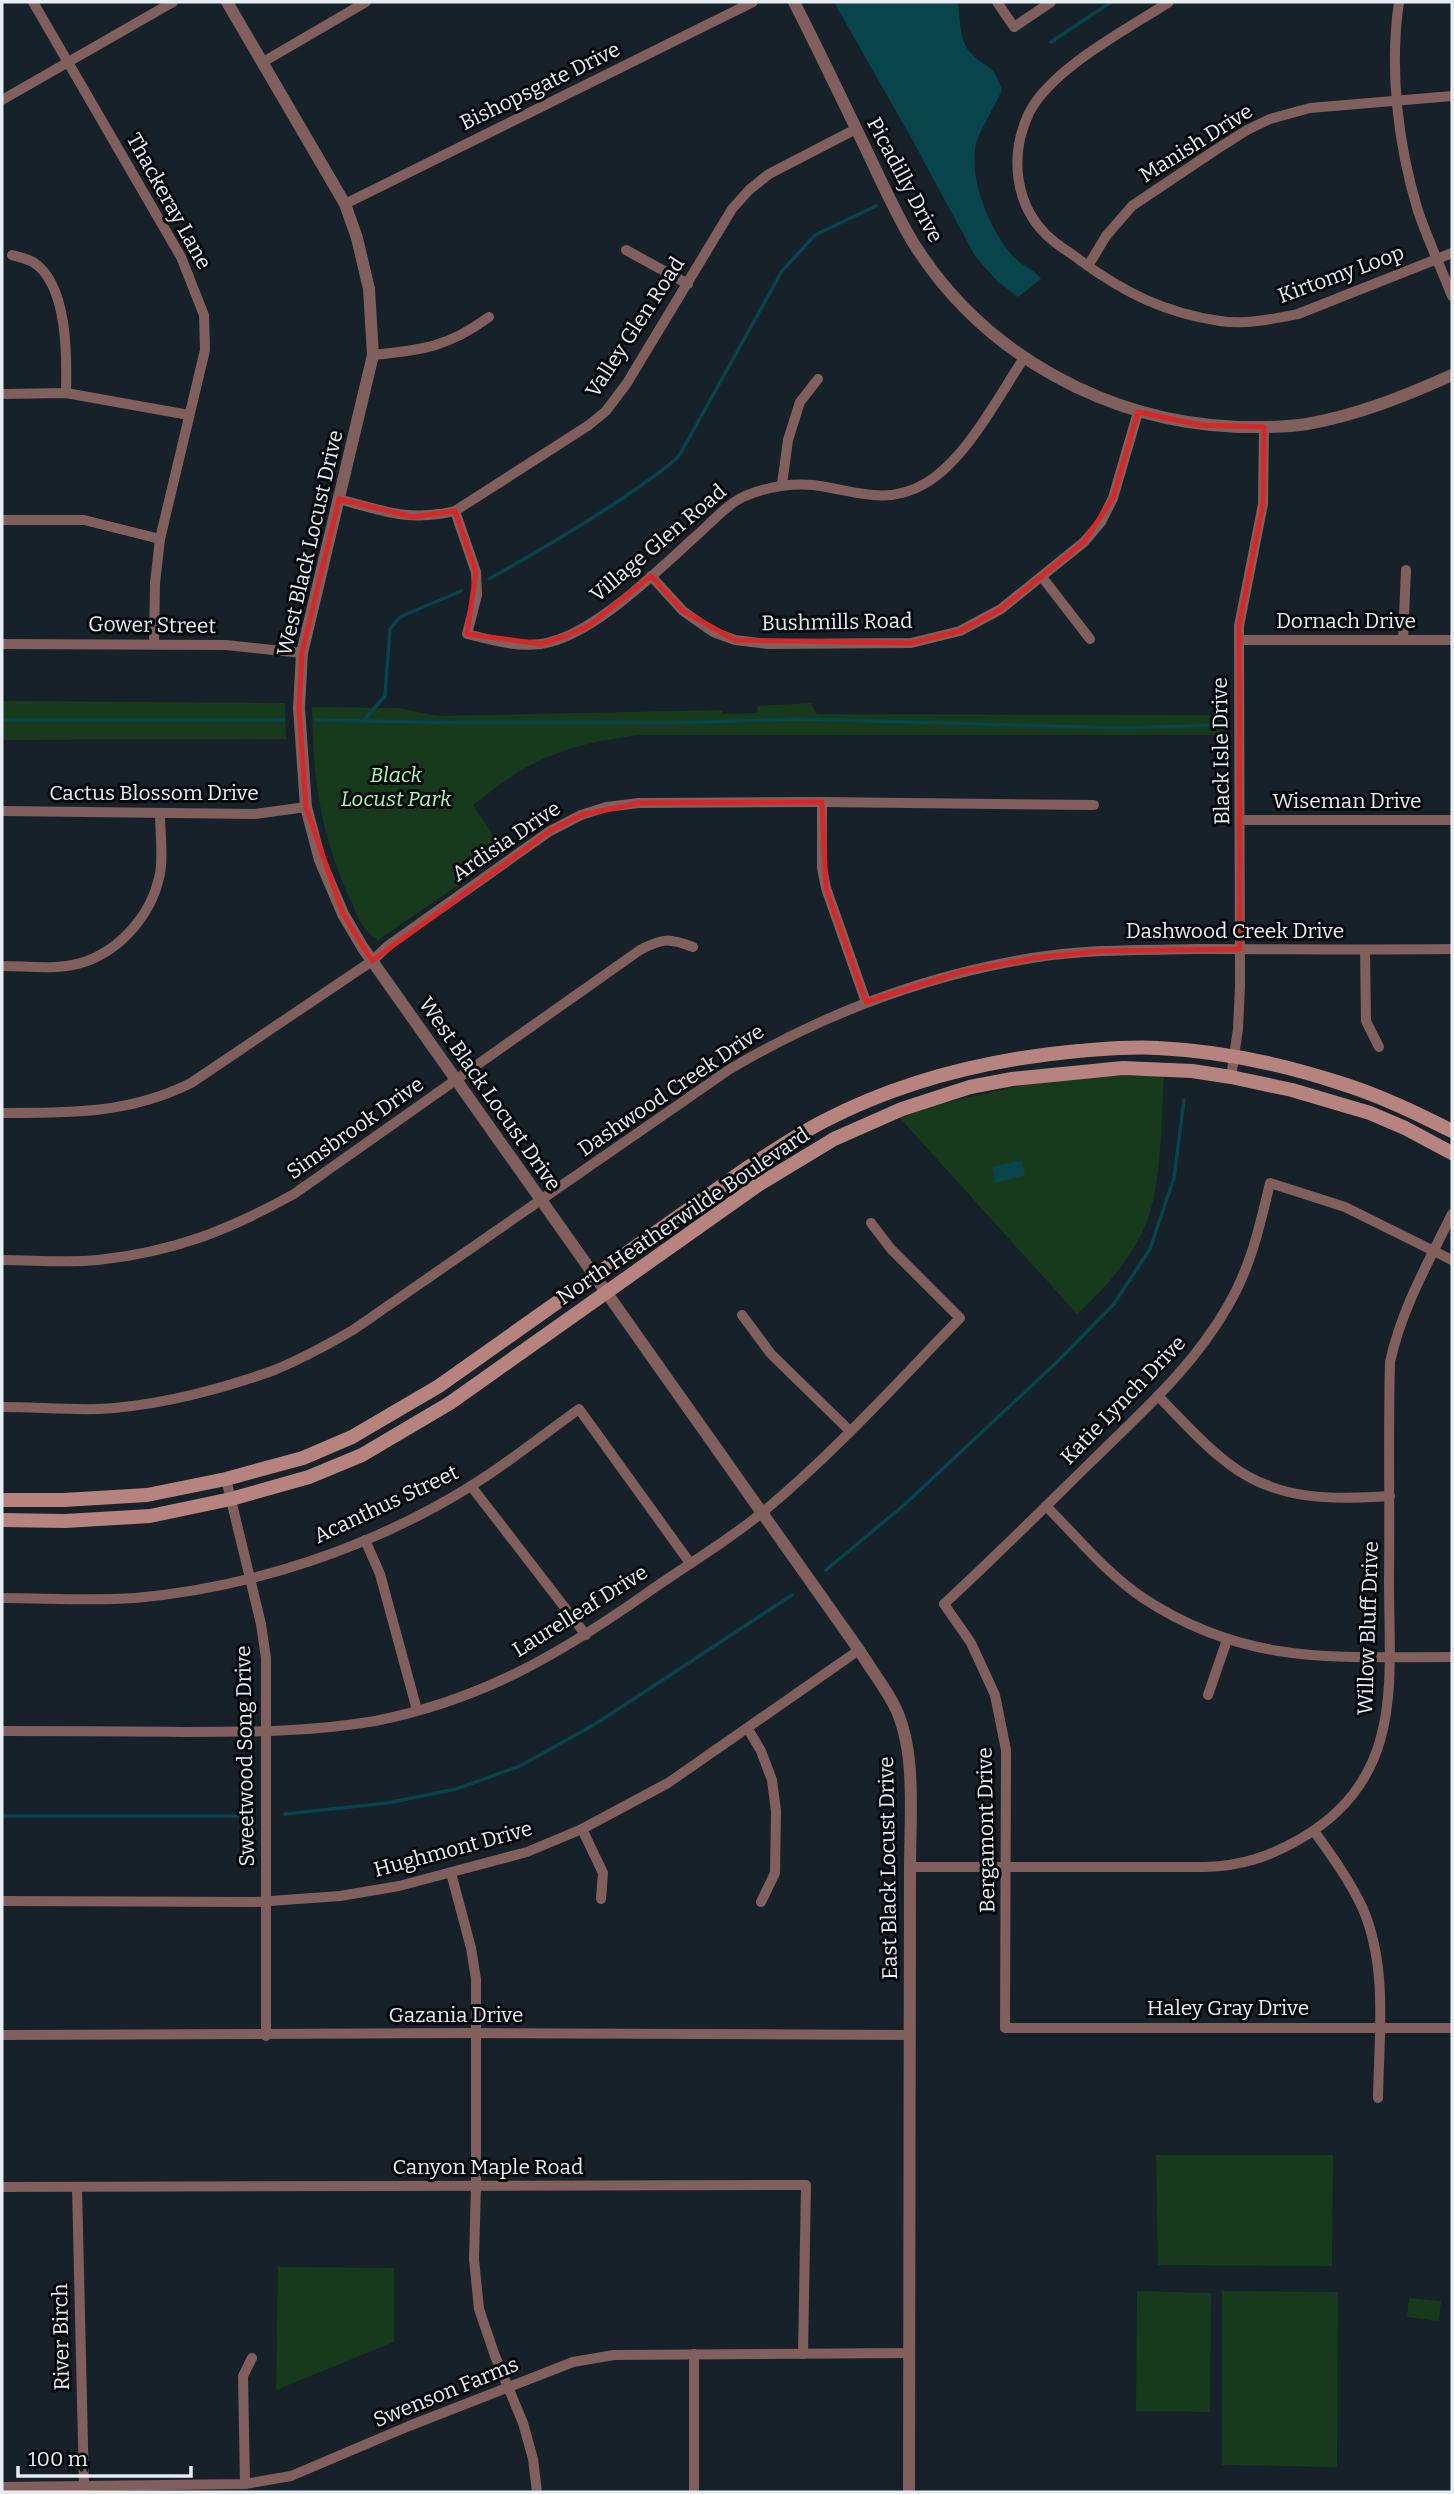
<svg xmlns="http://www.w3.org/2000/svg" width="1454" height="2494" font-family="Bitter,serif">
  <rect width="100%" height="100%" fill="#162129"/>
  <!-- green -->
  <g fill="#183a1c">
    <path d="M2 701 285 703 286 739 2 740Z"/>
    <path d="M811 703 817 714 1227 715V735H643C601 739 559 748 522 770 505 780 489 793 473 805L505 853 378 940C363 932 357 916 351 901 320 834 313 779 312 707L397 708 438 716 722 710 723 714 757 713 758 706Z"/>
    <path d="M1100 1076H1164C1161 1120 1162 1198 1141 1235 1125 1266 1103 1291 1077 1314L899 1117 940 1104 1041 1081Z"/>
    <path d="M1156 2155H1333L1332 2266 1158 2265Z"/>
    <path d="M278 2267 394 2268V2342L276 2390Z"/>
    <path d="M1137 2291 1211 2293 1210 2412 1136 2411Z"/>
    <path d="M1222 2291 1338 2292 1337 2467 1222 2465Z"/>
    <path d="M1409 2298 1441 2301 1439 2321 1407 2317Z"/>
  </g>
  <!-- water -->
  <g fill="#08444b">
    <path d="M834 2H958C960 17 959 40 970 52 987 71 992 60 1002 90 996 104 979 132 976 144 968 178 990 230 1012 255 1020 265 1033 268 1041 279L1018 297 997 281 975 256 914 143Z"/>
    <path d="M1022 1160 1025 1175 995 1183 992 1167Z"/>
  </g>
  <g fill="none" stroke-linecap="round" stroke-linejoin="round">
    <!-- stream -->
    <g stroke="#08444b" stroke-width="3.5">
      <path d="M1051 42 1111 2"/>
      <path d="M489 579C535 553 580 527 623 498 643 484 662 472 679 456L782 271 815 235 876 206"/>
      <path d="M365 719 385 696 390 629 400 617 461 591"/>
      <path d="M2 720H284"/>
      <path d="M315 720 467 723H670L798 719 1122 728 1220 725"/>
      <path d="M826 1570 904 1505 1057 1362 1113 1305 1150 1249 1174 1178 1184 1100"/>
      <path d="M285 1814 387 1803 456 1789 520 1766 597 1723 792 1595"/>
      <path d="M2 1816H248"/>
    </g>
    <!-- minor -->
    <g stroke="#805f5c" stroke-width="10">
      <path d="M33 2 181 257 204 315 205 350 160 539 155 583 154 643"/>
      <path d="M997 2 1014 27 1051 2"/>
      <path d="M1169 2C1126 30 1052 68 1029 113 1009 155 1014 207 1051 239 1060 247 1071 253 1081 261 1125 293 1165 313 1220 321 1245 325 1273 319 1298 314L1452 253"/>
      <path d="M1399 2C1389 70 1398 145 1418 211 1428 240 1441 268 1452 296"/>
      <path d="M263 62 366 2"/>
      <path d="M2 100 173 2"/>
      <path d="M345 204 753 2"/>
      <path d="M626 250 688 284"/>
      <path d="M12 255C19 257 27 259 33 262 68 284 67 357 66 393"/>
      <path d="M1088 266 1106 236 1132 206 1214 151 1247 130 1270 119 1310 108 1452 96"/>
      <path d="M373 355C423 350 448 347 489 317"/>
      <path d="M2 394 66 393 189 415"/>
      <path d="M782 484 788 440 800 402 818 379"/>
      <path d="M339 499C382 511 410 522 455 511L589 425 606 411 627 383 732 209 749 190 769 174 856 129"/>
      <path d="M455 511 476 572 477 595 467 634C491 640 516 647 541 644 592 637 658 570 696 536 711 523 727 504 745 496 767 487 789 483 813 485 853 490 886 507 926 483 967 458 998 397 1024 358"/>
      <path d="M2 520H84L160 539"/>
      <path d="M651 576 683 611 713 632 735 640 768 644 911 643 960 631 1001 609 1084 542 1101 522 1113 498 1138 412"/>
      <path d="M1042 577 1090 639"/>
      <path d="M1239 640H1452"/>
      <path d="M1403 640 1406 570"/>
      <path d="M2 644 226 645 302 653"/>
      <path d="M822 802V868L826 888 866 1002"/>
      <path d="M2 811 255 814 306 807"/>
      <path d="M1241 820H1452"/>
      <path d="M1365 950 1366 1021 1379 1047"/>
      <path d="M2 966C29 966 61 971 87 961 122 948 151 914 159 878 164 861 160 832 160 814"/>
      <path d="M1231 1077 1238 1029 1240 985 1239 626 1263 504 1264 427"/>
      <path d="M2 1113C70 1113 129 1114 191 1083L372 961 389 945 550 831 581 815 606 807 639 803 822 802 1094 805"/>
      <path d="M2 1260C33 1260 67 1263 98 1260 174 1252 229 1230 294 1194L640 950C663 938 669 938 693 947"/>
      <path d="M1452 1260 1345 1207 1270 1183C1260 1225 1251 1266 1229 1304 1195 1365 1143 1411 1093 1460 1044 1508 995 1557 944 1604L971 1643 995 1695 1006 1750 1005 2028H1452"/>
      <path d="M742 1315 771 1354 850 1431"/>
      <path d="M1158 1396C1181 1419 1203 1445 1229 1464 1277 1501 1333 1500 1390 1496"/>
      <path d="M2 1407C34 1407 67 1410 99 1409 156 1406 218 1390 272 1371 300 1360 327 1345 353 1330L730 1069C825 1013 923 976 1032 958 1087 949 1142 950 1197 949 1282 949 1367 950 1452 949"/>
      <path d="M226 1479 261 1624 266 1658V2036"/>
      <path d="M471 1486 586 1635"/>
      <path d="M1046 1506C1077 1537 1106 1573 1143 1598 1246 1666 1336 1657 1452 1657"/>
      <path d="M365 1540 380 1574 417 1710"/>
      <path d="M2 1598C46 1598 91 1601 135 1598 251 1588 371 1548 471 1486 508 1463 543 1435 579 1409L690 1563"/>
      <path d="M1208 1695 1227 1640"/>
      <path d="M748 1729 761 1751 772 1780 776 1811 775 1873 761 1902"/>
      <path d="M2 1731C62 1731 123 1731 183 1732 247 1732 312 1732 375 1721 482 1700 560 1654 647 1593 685 1566 728 1541 764 1511 834 1453 896 1384 960 1318L891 1249 871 1223"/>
      <path d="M582 1829 603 1873 601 1899"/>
      <path d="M1314 1831C1332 1856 1350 1881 1363 1909 1388 1968 1379 2035 1378 2098"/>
      <path d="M910 1867H1205C1241 1866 1269 1857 1300 1839 1405 1778 1389 1683 1389 1580 1390 1507 1388 1434 1390 1362 1402 1308 1428 1263 1452 1214"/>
      <path d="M451 1873 471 1948 476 1979V2186L474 2259 479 2309 495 2356 523 2423 533 2459 537 2492"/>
      <path d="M2 1901 256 1902 340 1896 399 1886 527 1852 582 1829 668 1783 859 1650"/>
      <path d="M2 2035 466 2033 910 2035"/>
      <path d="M2 2187 806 2185 803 2354"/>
      <path d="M77 2187 84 2486"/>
      <path d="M694 2354V2492"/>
      <path d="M245 2484 243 2376 252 2358"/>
      <path d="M2 2487 245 2484 291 2476 409 2426 573 2362 614 2355 909 2353"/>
    </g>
    <!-- tertiary -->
    <g stroke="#805f5c" stroke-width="12">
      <path d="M227 2 345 204 357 238 369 289 373 355 302 653 299 708 306 807 320 860 343 914 363 948 859 1650C870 1668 884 1686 894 1705 917 1749 910 1818 910 1867L909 2492"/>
      <path d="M794 2C818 49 841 97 864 145 880 178 895 213 914 244 984 355 1108 422 1238 427 1261 427 1284 428 1307 424 1358 415 1405 396 1452 375"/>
    </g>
    <!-- secondary -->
    <g stroke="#b7837f" stroke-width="14">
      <path d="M2 1500H64L147 1495 226 1479 303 1458 352 1437 439 1386 747 1168C772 1152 797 1135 824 1121 903 1080 990 1059 1078 1051 1105 1049 1131 1046 1158 1048 1219 1051 1282 1064 1340 1083 1379 1095 1416 1113 1452 1131"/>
      <path d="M2 1520 65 1521 150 1516 231 1499 309 1477 362 1455 450 1403 758 1185 834 1139 902 1109 970 1087 1012 1079 1123 1068 1192 1071 1231 1077 1292 1090 1370 1113 1405 1128 1452 1153"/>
    </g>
  </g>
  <!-- marked area -->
  <path fill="none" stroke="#d62828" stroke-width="5" stroke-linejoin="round" d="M1138 412 1200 425 1264 427 1263 504 1239 626 1240 949 1099 951 1034 958 961 972 866 1002 826 888 822 802 639 803 581 815 550 831 372 961 343 914 306 807 299 708 302 653 339 499 413 517 455 511 476 572 467 634 541 644 566 636 590 625 651 576 683 611 735 640 911 643 960 631 1001 609 1084 542 1113 498Z"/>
  <g text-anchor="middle" stroke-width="6" stroke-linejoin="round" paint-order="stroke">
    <!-- street labels -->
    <g font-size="21" fill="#e6edf3" stroke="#060a0d">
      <text transform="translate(540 86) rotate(-26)" y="7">Bishopsgate Drive</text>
      <text transform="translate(1196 143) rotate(-32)" y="7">Manish Drive</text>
      <text transform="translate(905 180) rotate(62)" y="7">Picadilly Drive</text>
      <text transform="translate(169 201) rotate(61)" y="7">Thackeray Lane</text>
      <text transform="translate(1341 274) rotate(-20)" y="7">Kirtomy Loop</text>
      <text transform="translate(635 327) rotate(-57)" y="7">Valley Glen Road</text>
      <text transform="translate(310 543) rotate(-77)" y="7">West Black Locust Drive</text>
      <text transform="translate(658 543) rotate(-40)" y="7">Village Glen Road</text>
      <text x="1346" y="628">Dornach Drive</text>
      <text transform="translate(837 622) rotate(-1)" y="7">Bushmills Road</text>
      <text transform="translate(152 625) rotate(1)" y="7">Gower Street</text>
      <text transform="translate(1221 751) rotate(-91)" y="7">Black Isle Drive</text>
      <text x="154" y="800">Cactus Blossom Drive</text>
      <text x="1347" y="808">Wiseman Drive</text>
      <text transform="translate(506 841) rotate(-34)" y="7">Ardisia Drive</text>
      <text x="1235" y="938">Dashwood Creek Drive</text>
      <text transform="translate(671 1090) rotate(-34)" y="7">Dashwood Creek Drive</text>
      <text transform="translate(490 1094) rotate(55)" y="7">West Black Locust Drive</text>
      <text transform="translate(355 1128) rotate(-35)" y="7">Simsbrook Drive</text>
      <text transform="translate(683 1216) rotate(-34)" y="7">North Heatherwilde Boulevard</text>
      <text transform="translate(1123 1400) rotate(-46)" y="7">Katie Lynch Drive</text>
      <text transform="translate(386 1504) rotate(-25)" y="7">Acanthus Street</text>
      <text transform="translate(580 1611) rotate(-32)" y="7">Laurelleaf Drive</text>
      <text transform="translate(1368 1628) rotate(-88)" y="7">Willow Bluff Drive</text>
      <text transform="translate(245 1756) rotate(-91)" y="7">Sweetwood Song Drive</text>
      <text transform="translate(986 1830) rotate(-91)" y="7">Bergamont Drive</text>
      <text transform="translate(453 1849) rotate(-15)" y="7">Hughmont Drive</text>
      <text transform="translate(888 1868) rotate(-91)" y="7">East Black Locust Drive</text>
      <text x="1228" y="2015">Haley Gray Drive</text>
      <text x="456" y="2022">Gazania Drive</text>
      <text x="488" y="2174">Canyon Maple Road</text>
      <text transform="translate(61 2337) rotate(-91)" y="7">River Birch</text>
      <text transform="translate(446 2392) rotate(-22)" y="7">Swenson Farms</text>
    </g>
    <!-- park labels -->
    <g font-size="21" font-style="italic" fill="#acfbb1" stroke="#060a0d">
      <text x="396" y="782">Black<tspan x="396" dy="24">Locust Park</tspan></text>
    </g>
  </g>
  <!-- border -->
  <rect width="1454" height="2494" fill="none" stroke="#e6edf3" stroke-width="7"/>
  <!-- scale -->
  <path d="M18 2466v10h173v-10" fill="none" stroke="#e6edf3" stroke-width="3.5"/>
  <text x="28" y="2466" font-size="21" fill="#e6edf3" stroke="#060a0d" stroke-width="5" paint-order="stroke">100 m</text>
</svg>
